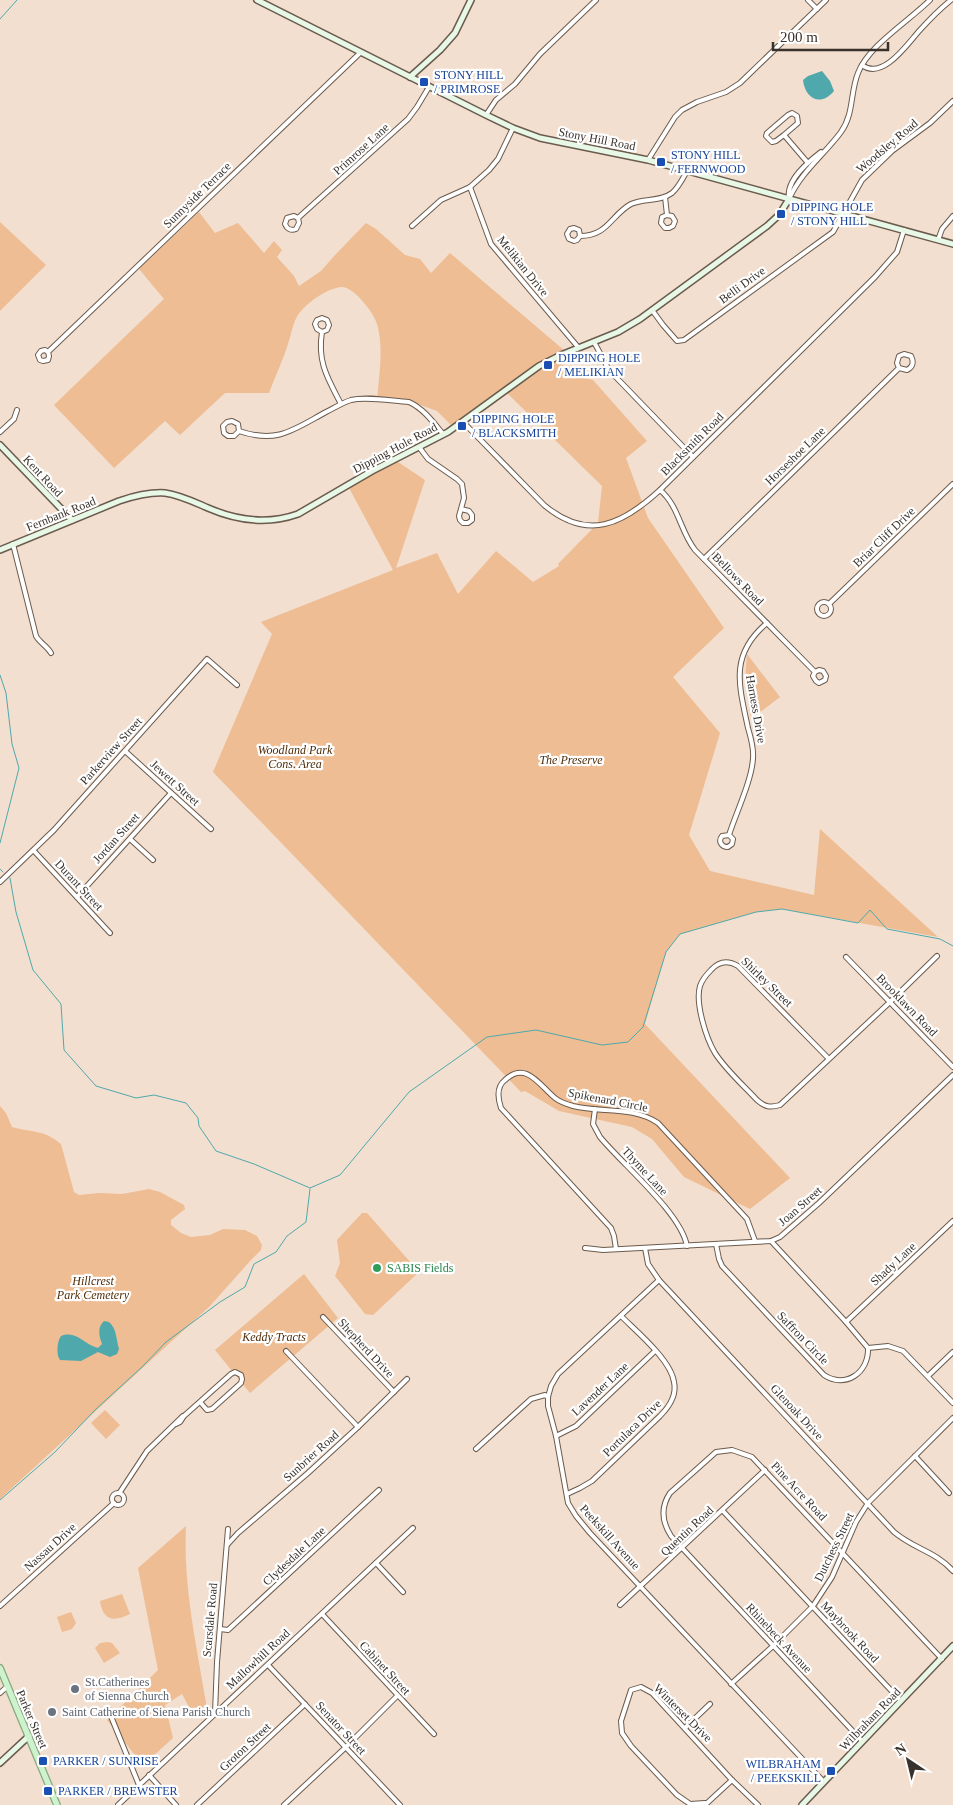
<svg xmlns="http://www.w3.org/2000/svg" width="953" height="1805" font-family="'Times New Roman',serif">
  <rect width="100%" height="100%" fill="#f2dfcf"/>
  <!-- green -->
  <g fill="#eebd93">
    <path d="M199 212 215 233 238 223 264 253 274 241 282 250 277 257 294 276 299 286 321 271 335 255 366 223 376 229 405 255 420 259 431 273 450 253 565 351 555 358C567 369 577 377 593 380L647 441 626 458 648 518 724 628 673 677 720 733 689 835 710 871 814 895 820 829 938 937 782 909 756 912 680 934 666 952 645 1024 790 1178 750 1209 684 1177 652 1139 632 1127 559 1111 525 1091 521 1092 213 772 272 634 261 622 393 570 347 484 395 460 425 480 396 568 437 553 458 594 496 551 533 582 559 566 558 564 598 523 602 486 507 393 485 410 454 428 437 411 415 403 377 400C379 375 384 348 377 324 374 313 354 287 342 287 327 288 306 303 298 315 293 322 291 335 288 344 283 360 275 377 269 393H225L180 435 165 421 114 468 54 405 164 299 139 269Z"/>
    <path d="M0 222 46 265 0 311Z"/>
    <path d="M747 654 780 697 751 719 745 679Z"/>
    <path d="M0 1106 6 1113 12 1127C32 1133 43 1129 61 1144L74 1192 79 1195 99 1193 122 1194 149 1189 160 1192 184 1205 185 1209 171 1220V1225L181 1233 191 1237 210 1235 223 1229 245 1230 257 1236 262 1245 261 1250 250 1261 210 1306 0 1499Z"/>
    <path d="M362 1213H367L419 1272 373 1315 365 1314 335 1276 340 1263 337 1240Z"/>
    <path d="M304 1274 338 1318 250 1393 215 1350Z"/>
    <path d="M105 1410 120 1425 106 1439 91 1423Z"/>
    <path d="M186 1526C183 1587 197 1648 207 1708L195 1718 182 1694 165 1705 173 1738 143 1765 107 1720 158 1670 138 1568Z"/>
    <path d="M122 1594 130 1614C114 1622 103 1621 100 1601Z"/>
    <path d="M71 1612 76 1623 72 1629 62 1632 57 1617Z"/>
    <path d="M108 1642 112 1643 120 1653 104 1663 95 1648 100 1643Z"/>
  </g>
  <!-- water -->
  <g fill="#4fa9ac">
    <path d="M822 71 830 81 834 91C821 107 805 99 803 80L808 76Z"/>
    <path d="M104 1321 109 1322C117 1329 116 1339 119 1349L117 1354 110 1357 98 1352 81 1361 60 1360C56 1355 57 1341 61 1336 77 1330 84 1345 98 1348L102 1344C99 1336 97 1327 104 1321Z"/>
  </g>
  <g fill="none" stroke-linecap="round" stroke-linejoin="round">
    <!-- stream -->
    <g stroke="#4fa9ac" stroke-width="1">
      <path d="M0 19 17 0"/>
      <path d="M0 675 6 693 12 744 19 768 0 843"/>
      <path d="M0 869 3 872"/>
      <path d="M10 878 16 912 33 970 61 1004 64 1050 96 1086 136 1098 154 1095 186 1103 198 1118 199 1126 216 1151 254 1164 310 1188 340 1175 409 1092 487 1037 536 1030 602 1045 628 1042 643 1027 666 952 680 934 756 912 782 909 858 923 870 910 887 929 940 939 953 946"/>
      <path d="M0 1500 55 1452 96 1409 142 1367 166 1342 220 1302 245 1287 254 1264 276 1252 287 1236 306 1222 310 1189"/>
    </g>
    <defs>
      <g id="street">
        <path d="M808 0 817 9"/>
        <path d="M862 65C883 81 908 43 920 30 930 19 940 9 951 0"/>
        <path d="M486 115 496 100 515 84 540 54 596 0"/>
        <path d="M784 135 776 141 772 142 766 136 767 133 788 115 792 113 797 116 798 123 784 135 808 163"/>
        <path d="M648 160 675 117 682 110 697 102 726 92 740 83 826 0"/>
        <path d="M470 187 491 244 578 347"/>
        <path d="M665 197 667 215 672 216 675 221 673 226 669 228H665L661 223 662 217 667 215"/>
        <path d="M789 198C786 180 808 162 821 152"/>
        <path d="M789 199C801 172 824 155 841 132 854 114 850 93 858 73 868 46 909 21 930 0"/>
        <path d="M298 218 299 223 296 229C291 231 287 229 285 224L287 218 294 216 298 218 408 119 417 107 429 87"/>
        <path d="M412 226 441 200 470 187 489 170 498 159 513 128"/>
        <path d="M580 236 577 240 574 241 569 239 567 234 570 229 574 228 579 230 580 236C608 236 611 215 631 204 644 198 660 202 672 193 679 187 683 178 687 171"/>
        <path d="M938 240 942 229 953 216"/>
        <path d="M652 310 663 325 677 341 684 340 833 232 862 180 892 151 930 123 953 101"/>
        <path d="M322 332 327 330 329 325 327 320 322 318 317 320 315 324 317 329 322 332C317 362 328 379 341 404"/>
        <path d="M594 342 609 370 693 457"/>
        <path d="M48 352 49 356 48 360 43 361 40 360 38 355 41 351 45 350 48 352 360 53"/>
        <path d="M463 422 544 505C588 542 623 524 660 490L875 277 897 252 904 230"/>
        <path d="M239 431 234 436H228L224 433 223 426 227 422 232 421 238 424 239 431C277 444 293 430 326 412 334 408 342 403 351 400 367 396 392 401 409 402 424 409 433 422 443 434"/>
        <path d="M0 432 14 419 17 410"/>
        <path d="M419 447 428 459 457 479 462 484 464 498 459 516 460 520 463 523H468L472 520V515L469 511 461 509"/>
        <path d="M660 490C679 506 680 531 695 550L815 672 813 676 816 681 819 683 825 680 826 676 823 671 819 670 815 672"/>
        <path d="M13 544 36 636C40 643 47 646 51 653"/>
        <path d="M704 559 899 368 897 363 899 356 904 354 911 356C914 362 913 367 907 370L899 368"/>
        <circle cx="824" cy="609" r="7"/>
        <path d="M829 604 953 484"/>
        <path d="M125 751 211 829"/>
        <path d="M729 835 733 839 732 844 728 847C721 847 718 841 722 836L729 835C736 813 752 780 753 758 754 748 751 738 748 728 739 685 729 655 767 623"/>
        <path d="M130 839 153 860"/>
        <path d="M34 851 110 933"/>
        <path d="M0 882 54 830 207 659 237 685"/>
        <path d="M77 897 171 793"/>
        <path d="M846 957 953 1067"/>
        <path d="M829 1059 738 966C728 960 719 961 711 970 707 974 702 980 700 986 695 1003 706 1038 715 1053 726 1070 743 1085 757 1100 765 1107 770 1108 780 1105L890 1002 937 956"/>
        <path d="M595 1109 593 1124 600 1137C623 1165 681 1213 687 1246"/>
        <path d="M716 1244 719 1259 722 1266 824 1375C845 1389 869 1373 868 1348L846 1322 771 1241"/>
        <path d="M585 1248 603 1250 771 1241 780 1237 819 1203 953 1075"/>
        <path d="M645 1248 648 1264 659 1280 894 1532C914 1549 935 1551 953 1571"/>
        <path d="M616 1249 614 1236 611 1228 501 1108C498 1099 496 1087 505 1080 526 1060 540 1086 555 1098 560 1102 566 1104 573 1106 601 1113 633 1106 658 1123L747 1219 755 1241"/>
        <path d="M659 1280 558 1374 551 1386 548 1397V1406L556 1436 568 1503 576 1516 590 1533 824 1782"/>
        <path d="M323 1317 394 1392"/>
        <path d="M846 1322 953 1221"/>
        <path d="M868 1348 888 1346 903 1351 953 1403"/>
        <path d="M286 1351 358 1427"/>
        <path d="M928 1376 953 1352"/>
        <path d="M176 1424 180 1422 184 1416 231 1374 235 1372 241 1375 242 1379 241 1383 212 1409 207 1410 200 1402"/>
        <path d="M556 1436 576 1426 655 1351"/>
        <path d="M476 1449 531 1399 545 1395 548 1397"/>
        <path d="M915 1456 949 1493"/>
        <path d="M120 1492 147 1451 183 1416"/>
        <circle cx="118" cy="1499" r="6"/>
        <path d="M567 1494 580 1488 592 1481 660 1416C669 1407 677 1395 674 1382 671 1360 636 1331 621 1316"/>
        <path d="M723 1511 901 1701"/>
        <path d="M227 1545 238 1533 308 1473 358 1427 407 1379"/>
        <path d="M376 1563 403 1592"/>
        <path d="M620 1605 765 1470"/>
        <path d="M0 1606 114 1503"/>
        <path d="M322 1614 434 1734"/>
        <path d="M220 1629 228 1630 379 1490"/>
        <path d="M268 1665 400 1805"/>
        <path d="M731 1684 773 1646 813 1606 832 1577 856 1522 868 1503 953 1418"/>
        <path d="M0 1693 8 1686"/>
        <path d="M108 1709 139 1785"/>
        <path d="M215 1713 217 1662 228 1529"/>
        <path d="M685 1728 710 1704"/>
        <path d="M862 1741 671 1536C662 1522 660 1508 670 1493L716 1452 732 1450 752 1457 942 1659"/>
        <path d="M149 1775 176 1805"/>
        <path d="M690 1804 677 1795 631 1746 622 1733 621 1721 631 1690 641 1687 652 1693 732 1780"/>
        <path d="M690 1804 705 1803"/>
        <path d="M118 1805 413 1528"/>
        <path d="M197 1805 305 1704"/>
        <path d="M284 1805 346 1747 397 1696"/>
        <path d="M705 1805 732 1780 758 1805"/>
      </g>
      <g id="secondary">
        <path d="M257 0 486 115 513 128 540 138 648 160 953 244"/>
        <path d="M410 77 440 50 455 33 471 0"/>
        <path d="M0 445 72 520"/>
        <path d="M0 550 119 501C134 496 149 492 165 493 180 495 194 502 208 508 238 521 267 525 298 514L372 471 448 432 539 366 561 355 618 332 640 319 767 226 779 215 789 199"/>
        <path d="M0 1763 29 1736"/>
        <path d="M802 1805 953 1646"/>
      </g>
      <path id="primary" d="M0 1668 57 1805"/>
    </defs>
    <!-- street casing -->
    <use href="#street" stroke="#6b5b4e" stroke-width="6"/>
    <!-- secondary casing -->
    <use href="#secondary" stroke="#6b5b4e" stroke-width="8"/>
    <!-- primary casing -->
    <use href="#primary" stroke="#85a97f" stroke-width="8"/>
    <!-- street -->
    <use href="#street" stroke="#fff" stroke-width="4"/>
    <!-- secondary -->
    <use href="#secondary" stroke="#e7f8e6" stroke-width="5"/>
    <!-- primary -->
    <use href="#primary" stroke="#cef2cd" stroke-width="5.5"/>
  </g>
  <!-- markers -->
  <g fill="#1a4fb4" stroke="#fff" stroke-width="2">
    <rect x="419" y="77" width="10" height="10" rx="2.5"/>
    <rect x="656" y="157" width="10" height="10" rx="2.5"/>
    <rect x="776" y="209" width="10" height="10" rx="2.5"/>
    <rect x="543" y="360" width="10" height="10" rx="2.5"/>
    <rect x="457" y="421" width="10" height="10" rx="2.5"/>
    <rect x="38" y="1756" width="10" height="10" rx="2.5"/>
    <rect x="826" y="1766" width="10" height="10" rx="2.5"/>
    <rect x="43" y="1786" width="10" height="10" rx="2.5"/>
  </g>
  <circle fill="#2e9e5b" stroke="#fff" stroke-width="2" cx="377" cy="1268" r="5"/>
  <g fill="#6b7280" stroke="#fff" stroke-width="2">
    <circle cx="75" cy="1689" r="5"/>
    <circle cx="52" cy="1712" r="5"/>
  </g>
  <g text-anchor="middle" stroke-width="4.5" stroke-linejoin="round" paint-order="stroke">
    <!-- transit labels -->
    <g font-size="12" fill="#164399" stroke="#fff" text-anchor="start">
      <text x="434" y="79">STONY HILL<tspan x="434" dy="14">/ PRIMROSE</tspan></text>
      <text x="671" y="159">STONY HILL<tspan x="671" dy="14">/ FERNWOOD</tspan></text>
      <text x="791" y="211">DIPPING HOLE<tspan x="791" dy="14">/ STONY HILL</tspan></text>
      <text x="558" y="362">DIPPING HOLE<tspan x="558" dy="14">/ MELIKIAN</tspan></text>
      <text x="472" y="423">DIPPING HOLE<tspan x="472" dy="14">/ BLACKSMITH</tspan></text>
      <text x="53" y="1765">PARKER / SUNRISE</text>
      <text x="821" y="1768" text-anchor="end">WILBRAHAM<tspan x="821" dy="14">/ PEEKSKILL</tspan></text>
      <text x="58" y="1795">PARKER / BREWSTER</text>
    </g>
    <!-- street labels -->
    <g font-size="12" fill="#39312b" stroke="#fff">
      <text transform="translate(597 139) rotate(11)" y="4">Stony Hill Road</text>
      <text transform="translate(887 146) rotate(-40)" y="4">Woodsley Road</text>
      <text transform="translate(361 149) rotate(-42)" y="4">Primrose Lane</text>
      <text transform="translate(197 195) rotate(-44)" y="4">Sunnyside Terrace</text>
      <text transform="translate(523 266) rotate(51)" y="4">Melikian Drive</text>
      <text transform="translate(742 285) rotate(-36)" y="4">Belli Drive</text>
      <text transform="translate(692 444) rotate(-45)" y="4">Blacksmith Road</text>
      <text transform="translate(395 448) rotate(-28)" y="4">Dipping Hole Road</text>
      <text transform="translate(795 456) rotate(-44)" y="4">Horseshoe Lane</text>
      <text transform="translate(43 476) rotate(47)" y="4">Kent Road</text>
      <text transform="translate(61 514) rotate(-22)" y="4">Fernbank Road</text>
      <text transform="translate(884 537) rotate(-44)" y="4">Briar Cliff Drive</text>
      <text transform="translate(738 579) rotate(46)" y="4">Bellows Road</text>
      <text transform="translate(756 709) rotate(80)" y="4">Harness Drive</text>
      <text transform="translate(111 751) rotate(-48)" y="4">Parkerview Street</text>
      <text transform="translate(175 783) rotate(42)" y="4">Jewett Street</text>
      <text transform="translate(116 838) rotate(-48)" y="4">Jordan Street</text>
      <text transform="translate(79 885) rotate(47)" y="4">Durant Street</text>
      <text transform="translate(767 982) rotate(44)" y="4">Shirley Street</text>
      <text transform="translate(907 1005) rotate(46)" y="4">Brooklawn Road</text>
      <text transform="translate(608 1100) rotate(11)" y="4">Spikenard Circle</text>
      <text transform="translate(645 1171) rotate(47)" y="4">Thyme Lane</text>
      <text transform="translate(800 1206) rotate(-41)" y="4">Joan Street</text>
      <text transform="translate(893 1264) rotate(-43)" y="4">Shady Lane</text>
      <text transform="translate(803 1338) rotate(46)" y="4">Saffron Circle</text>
      <text transform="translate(366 1348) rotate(47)" y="4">Shepherd Drive</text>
      <text transform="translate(600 1389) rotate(-43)" y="4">Lavender Lane</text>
      <text transform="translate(797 1412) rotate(47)" y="4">Glenoak Drive</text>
      <text transform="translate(632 1428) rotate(-44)" y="4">Portulaca Drive</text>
      <text transform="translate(311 1456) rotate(-42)" y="4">Sunbrier Road</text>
      <text transform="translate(799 1491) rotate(47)" y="4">Pine Acre Road</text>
      <text transform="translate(687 1531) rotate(-43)" y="4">Quentin Road</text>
      <text transform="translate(610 1537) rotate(48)" y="4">Peekskill Avenue</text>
      <text transform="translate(50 1547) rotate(-42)" y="4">Nassau Drive</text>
      <text transform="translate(834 1547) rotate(-64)" y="4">Dutchess Street</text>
      <text transform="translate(294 1556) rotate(-43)" y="4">Clydesdale Lane</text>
      <text transform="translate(210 1620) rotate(-85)" y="4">Scarsdale Road</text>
      <text transform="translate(850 1632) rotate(47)" y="4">Maybrook Road</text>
      <text transform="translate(779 1638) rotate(47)" y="4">Rhinebeck Avenue</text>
      <text transform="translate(258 1659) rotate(-43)" y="4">Mallowhill Road</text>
      <text transform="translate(385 1668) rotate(47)" y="4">Cabinet Street</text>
      <text transform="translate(683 1713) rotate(45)" y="4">Winterset Drive</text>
      <text transform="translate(32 1719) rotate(67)" y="4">Parker Street</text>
      <text transform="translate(870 1719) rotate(-46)" y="4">Wilbraham Road</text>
      <text transform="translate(341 1728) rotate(47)" y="4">Senator Street</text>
      <text transform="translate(245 1747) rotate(-43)" y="4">Groton Street</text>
    </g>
    <!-- park labels -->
    <g font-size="12" font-style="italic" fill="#4f2c08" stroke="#fff">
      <text x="295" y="754">Woodland Park<tspan x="295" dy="14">Cons. Area</tspan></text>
      <text x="571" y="764">The Preserve</text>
      <text x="93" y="1285">Hillcrest<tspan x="93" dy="14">Park Cemetery</tspan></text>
      <text x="274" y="1341">Keddy Tracts</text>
    </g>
    <!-- leisure labels -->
    <g font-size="12" fill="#27864d" stroke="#fff" text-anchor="start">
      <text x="387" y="1272">SABIS Fields</text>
    </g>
    <!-- worship labels -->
    <g font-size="12" fill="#5b616d" stroke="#fff" text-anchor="start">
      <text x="85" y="1686">St.Catherines<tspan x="85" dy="14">of Sienna Church</tspan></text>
      <text x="62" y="1716">Saint Catherine of Siena Parish Church</text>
    </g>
  </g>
  <!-- north arrow -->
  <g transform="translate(908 1760) rotate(325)" stroke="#ffffff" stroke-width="4" paint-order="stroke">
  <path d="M0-4L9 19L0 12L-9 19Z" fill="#39312b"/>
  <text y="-8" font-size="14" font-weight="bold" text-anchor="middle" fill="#39312b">N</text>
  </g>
  <!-- scale -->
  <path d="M773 42v8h115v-8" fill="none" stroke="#39312b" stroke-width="2.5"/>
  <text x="780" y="42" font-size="15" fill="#39312b" stroke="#ffffff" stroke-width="4" paint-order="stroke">200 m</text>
</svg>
